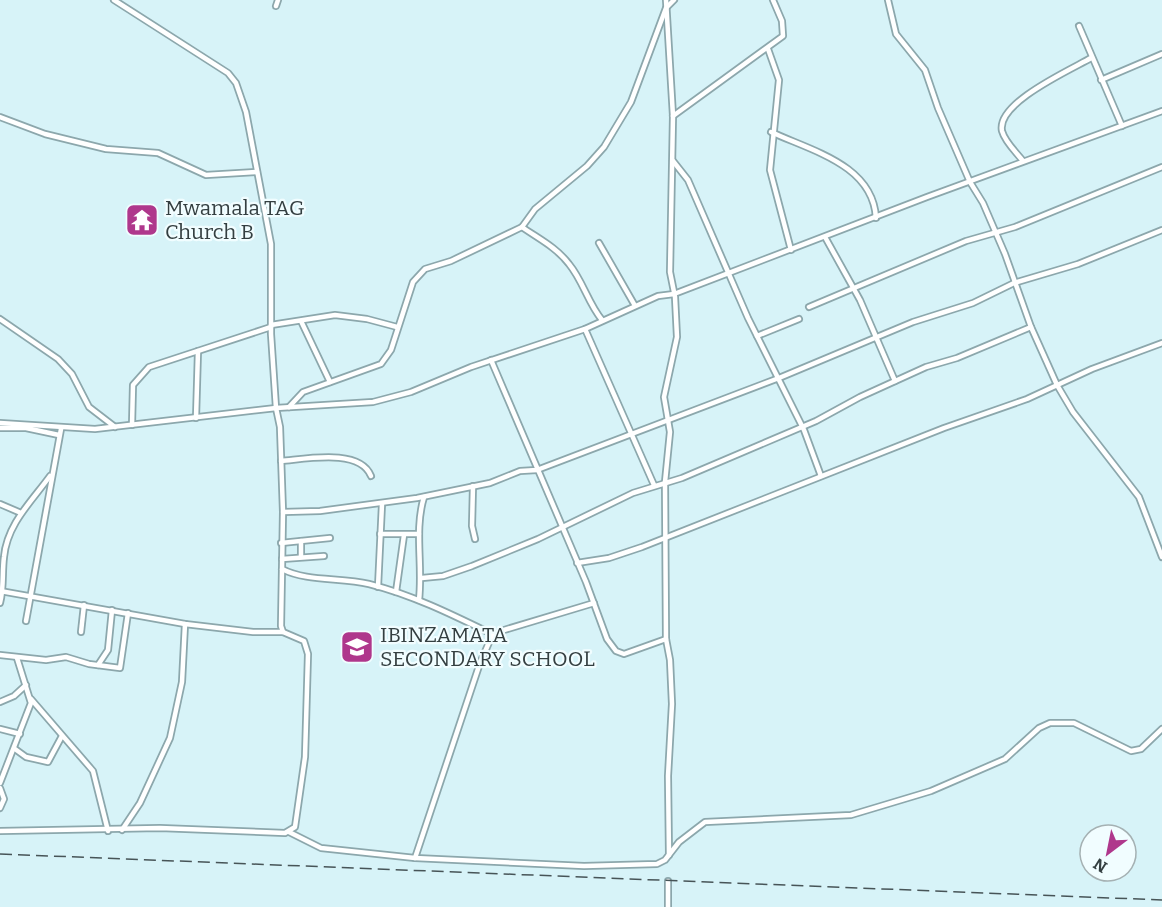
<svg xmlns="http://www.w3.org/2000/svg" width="1162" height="907" font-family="Bitter,serif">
  <rect width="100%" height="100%" fill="#d7f3f8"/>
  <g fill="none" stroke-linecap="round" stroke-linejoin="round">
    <defs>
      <g id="minor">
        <path d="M666 0 673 116 670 272 675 297 677 337 664 397 670 432 665 482 666 639 670 660 672 704 668 776 669 855"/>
        <path d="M888 0 896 34 925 70 938 108 970 182 983 203 1005 254 1031 327 1057 385 1073 412 1139 497 1162 557"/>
        <path d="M276 6 278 0"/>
        <path d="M1079 26 1122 126"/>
        <path d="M768 49 779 80 770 170 791 250"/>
        <path d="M1101 80 1162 54"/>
        <path d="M673 116 783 36 782 21 773 0"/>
        <path d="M0 117 45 134 106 149 158 153 206 175 257 172"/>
        <path d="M771 132C812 151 873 165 876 218"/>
        <path d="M673 161 688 180 748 318 804 430 821 476"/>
        <path d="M1023 161C1016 152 1005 142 1002 131 996 103 1070 70 1091 58"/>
        <path d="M522 227C539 239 556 247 569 264 583 281 588 303 602 320"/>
        <path d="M825 237 860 300 895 381"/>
        <path d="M599 243 634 304"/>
        <path d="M809 307 966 241 1015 227 1162 167"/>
        <path d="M0 319 58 359 72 374 89 407 115 427"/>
        <path d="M301 321 330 382"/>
        <path d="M271 325 335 315 367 319 397 327"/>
        <path d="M585 329 654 485"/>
        <path d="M757 336 799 319"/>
        <path d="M491 360 586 582 607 639 616 651 624 654 666 639"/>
        <path d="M289 407 303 392 381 364 391 350 413 282 425 269 451 261 522 227 535 209 587 166 604 147 631 102 666 8 674 0"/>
        <path d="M196 418 198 351"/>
        <path d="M0 423 95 429 276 408 373 402 411 392 471 367 585 329 658 296 674 294 927 197 1162 111"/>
        <path d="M132 425 133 385 149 367 271 327"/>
        <path d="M0 428H26L59 435"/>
        <path d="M281 461C306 459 360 448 371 476"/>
        <path d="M473 486 472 526 475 539"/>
        <path d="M0 504 21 513"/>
        <path d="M283 512 320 511 417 498 490 483 520 471 537 470 779 378 913 322 973 303 1014 283 1078 264 1162 230"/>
        <path d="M380 534H419"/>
        <path d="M301 541V557"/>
        <path d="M281 543 330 538"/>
        <path d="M282 559 324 556"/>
        <path d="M577 563 609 558 642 547 944 428 1027 399 1092 369 1162 343"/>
        <path d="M282 569C307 582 341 577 369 584 413 595 453 615 494 635"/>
        <path d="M422 578 443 576 472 566 538 539 633 493 682 478 816 421 860 397 926 367 957 358 1031 327"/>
        <path d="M378 587 382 504"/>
        <path d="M0 591 185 624 253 632H283"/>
        <path d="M396 592 404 535"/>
        <path d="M419 600C423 565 414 530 424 497"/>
        <path d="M0 603C4 588 2 572 4 557 7 524 32 501 50 476"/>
        <path d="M26 621 61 429"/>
        <path d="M81 632 84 605"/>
        <path d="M0 655 46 660 66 657 89 664 120 668 128 613"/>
        <path d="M98 665 108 650 112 610"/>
        <path d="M31 699 93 771 108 831"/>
        <path d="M0 702 14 696 26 685"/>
        <path d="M0 729 20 734"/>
        <path d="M15 749 26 757 48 762 62 736"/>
        <path d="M0 783 31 703 17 658"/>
        <path d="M0 788 4 799 0 808"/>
        <path d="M122 830 140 803 170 738 182 682 185 624"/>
        <path d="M0 831 160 828 285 833 295 827 305 757 308 654 304 641 283 632 281 626 283 512 280 427 276 408 271 334V244L246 112 236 83 228 73 114 0"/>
        <path d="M289 832 321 848 415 858 584 866 657 864 665 860 679 842 705 822 851 815 931 791 1005 759 1039 728 1050 723H1074L1131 751 1141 749 1162 729"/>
        <path d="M415 858 480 663 491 638 504 630 594 603"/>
        <path d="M668 907V881"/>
      </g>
    </defs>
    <!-- minor casing -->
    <use href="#minor" stroke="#8ca7ac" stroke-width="8"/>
    <!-- minor -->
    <use href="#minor" stroke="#fff" stroke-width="4.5"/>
    <!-- rail -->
    <path stroke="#475457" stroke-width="1.5" stroke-dasharray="12 6" stroke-linecap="butt" d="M0 854 1162 900"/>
  </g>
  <!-- icons -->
  <defs>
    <symbol id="temple-square" viewBox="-11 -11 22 22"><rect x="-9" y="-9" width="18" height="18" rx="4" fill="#af378c" stroke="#f1fdff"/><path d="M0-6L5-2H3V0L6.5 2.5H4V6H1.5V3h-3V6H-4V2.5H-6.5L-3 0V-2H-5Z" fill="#fff"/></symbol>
    <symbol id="school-square" viewBox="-11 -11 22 22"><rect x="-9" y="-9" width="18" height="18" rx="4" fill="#af378c" stroke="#f1fdff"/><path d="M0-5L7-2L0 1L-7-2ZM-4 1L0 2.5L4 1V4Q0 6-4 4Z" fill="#fff"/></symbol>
  </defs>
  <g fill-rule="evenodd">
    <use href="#temple-square" x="123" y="201" width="38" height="38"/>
    <use href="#school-square" x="338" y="628" width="38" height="38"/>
  </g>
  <g text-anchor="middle" stroke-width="4.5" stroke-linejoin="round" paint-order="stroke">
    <!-- poi labels -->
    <g font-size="21" fill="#343f41" stroke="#f1fdff" text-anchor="start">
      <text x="165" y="215">Mwamala TAG<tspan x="165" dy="24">Church B</tspan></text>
      <text x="380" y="642">IBINZAMATA<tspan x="380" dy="24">SECONDARY SCHOOL</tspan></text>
    </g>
  </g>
  <!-- north arrow -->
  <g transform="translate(1108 853) rotate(212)"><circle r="28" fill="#f1fdff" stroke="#a5b1b3" stroke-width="1.5"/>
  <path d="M0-4.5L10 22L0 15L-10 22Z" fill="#af378c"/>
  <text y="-9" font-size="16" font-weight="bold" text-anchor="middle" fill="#343f41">N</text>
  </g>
</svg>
